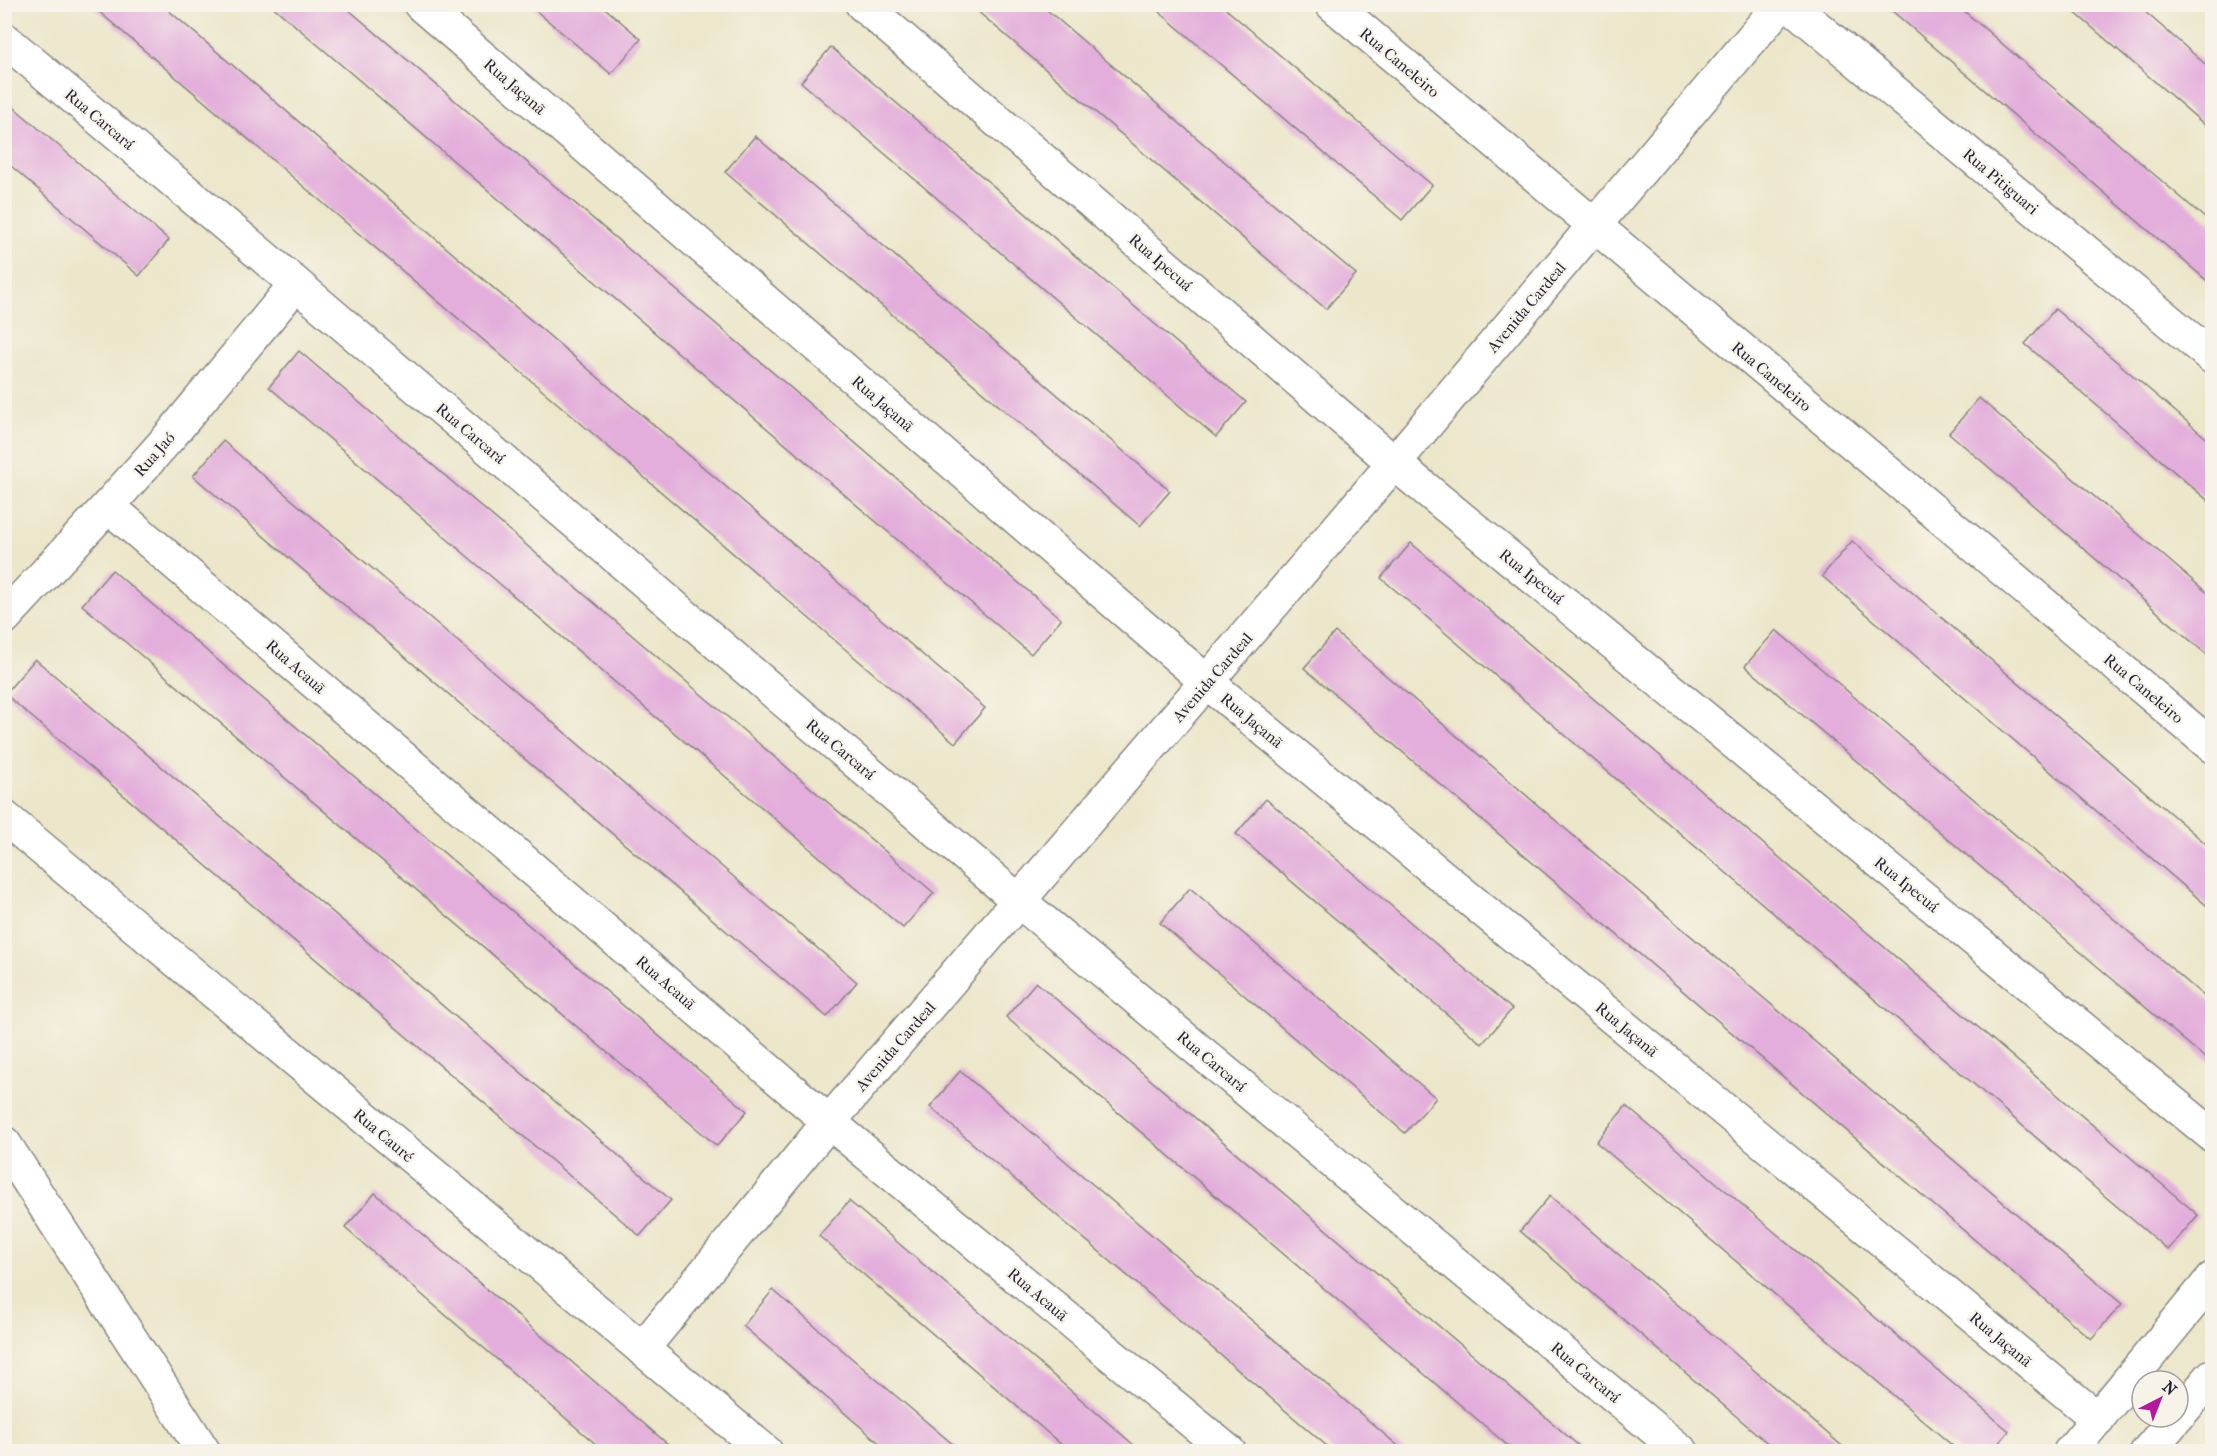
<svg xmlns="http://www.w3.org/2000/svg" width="2217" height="1456" font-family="'IM FELL French Canon',serif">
  <rect width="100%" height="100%" fill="#f7f3e8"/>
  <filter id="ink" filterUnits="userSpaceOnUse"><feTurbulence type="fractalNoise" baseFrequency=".0167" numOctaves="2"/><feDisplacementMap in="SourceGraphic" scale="12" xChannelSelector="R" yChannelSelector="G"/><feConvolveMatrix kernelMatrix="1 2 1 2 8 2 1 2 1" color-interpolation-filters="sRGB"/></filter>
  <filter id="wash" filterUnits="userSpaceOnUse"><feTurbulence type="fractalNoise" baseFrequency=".008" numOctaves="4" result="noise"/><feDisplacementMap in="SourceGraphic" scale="24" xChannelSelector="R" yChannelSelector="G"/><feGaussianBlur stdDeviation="1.35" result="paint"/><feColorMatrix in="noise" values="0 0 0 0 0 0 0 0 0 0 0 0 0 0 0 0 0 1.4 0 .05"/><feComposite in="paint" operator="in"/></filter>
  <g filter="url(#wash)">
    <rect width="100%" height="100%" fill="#ece6ca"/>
    <g id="blocks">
      <!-- building -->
      <g fill="#e3aedb">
        <path d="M90 4H161L985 708 955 743Z"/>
        <path d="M270 4H342L1061 619 1031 654Z"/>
        <path d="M528 4H600L641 39 611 74Z"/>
        <path d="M969 4H1040L1356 274 1326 309Z"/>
        <path d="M1150 4H1220L1432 185 1402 220Z"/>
        <path d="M1884 4H1956L2121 146 2212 224V285Z"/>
        <path d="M2065 4H2136L2212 70V131Z"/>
        <path d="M831 47 1246 402 1216 437 801 82Z"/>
        <path d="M4 99 169 240 139 276 4 160Z"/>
        <path d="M755 136 1170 491 1140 526 725 172Z"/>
        <path d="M2055 309 2212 443V504L2025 344Z"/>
        <path d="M299 351 934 893 903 928 269 387Z"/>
        <path d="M1979 398 2212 597V659L1949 433Z"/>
        <path d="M223 441 857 982 827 1017 193 476Z"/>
        <path d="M1852 541 2212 849V910L1822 576Z"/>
        <path d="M1411 543 2198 1215 2168 1250 1381 578Z"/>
        <path d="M112 570 747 1111 717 1146 82 605Z"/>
        <path d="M1776 630 2212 1003V1064L1745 666Z"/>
        <path d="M1335 632 2122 1304 2091 1339 1304 668Z"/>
        <path d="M35 659 671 1200 640 1236 5 694Z"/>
        <path d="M1266 799 1512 1009 1482 1044 1236 834Z"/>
        <path d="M1190 888 1436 1098 1405 1133 1160 923Z"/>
        <path d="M1036 982 1481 1362 1586 1452H1515L1485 1426 1006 1017Z"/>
        <path d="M960 1071 1214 1288 1405 1452H1334L1006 1172 930 1107Z"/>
        <path d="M1626 1106 2009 1431 1991 1452H1960L1596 1142Z"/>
        <path d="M375 1193 408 1222 677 1452H605L435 1306 345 1228Z"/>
        <path d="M1550 1196 1719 1340 1849 1452H1778L1520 1231Z"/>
        <path d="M849 1201 1019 1346 1142 1452H1070L819 1236Z"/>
        <path d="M773 1290 870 1374 962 1452H890L743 1326Z"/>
      </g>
    </g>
  </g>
  <g filter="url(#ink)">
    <use href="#blocks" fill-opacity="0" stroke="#878482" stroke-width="1.5"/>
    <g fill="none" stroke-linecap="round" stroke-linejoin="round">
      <defs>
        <g id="street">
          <path d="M420 4 1207 682 2098 1419"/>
          <path d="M862 4 1394 463 2212 1135"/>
          <path d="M1332 4 2212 746"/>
          <path d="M1789 4 2212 357"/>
          <path d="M4 39 296 284 1019 901 1682 1452"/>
          <path d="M108 506 829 1122 1229 1452"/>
          <path d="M4 618 108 506 171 435 296 284"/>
          <path d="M4 817 766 1452"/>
          <path d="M642 1349 829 1122 1394 463 1781 4"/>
        </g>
        <g id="secondary">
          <path d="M4 1143 204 1452"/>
          <path d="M2178 1416 2212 1376"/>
          <path d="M2070 1452 2212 1279"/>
          <path d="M2147 1452 2177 1417"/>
        </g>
      </defs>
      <!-- street casing -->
      <use href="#street" stroke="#878482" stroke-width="36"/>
      <!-- secondary casing -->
      <use href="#secondary" stroke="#878482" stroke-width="36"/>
      <!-- street -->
      <use href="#street" stroke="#fff" stroke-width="33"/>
      <!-- secondary -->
      <use href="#secondary" stroke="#fff" stroke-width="33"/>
    </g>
  </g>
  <g text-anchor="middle" stroke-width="4.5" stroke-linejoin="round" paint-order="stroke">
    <!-- street labels -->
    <g font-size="16" fill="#22223b" stroke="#f7f3e8">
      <text transform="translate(1400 62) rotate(40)" y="6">Rua Caneleiro</text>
      <text transform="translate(515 86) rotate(41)" y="6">Rua Jaçanã</text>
      <text transform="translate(100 119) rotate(40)" y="6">Rua Carcará</text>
      <text transform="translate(2001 181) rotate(40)" y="6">Rua Pitiguari</text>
      <text transform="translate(1161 262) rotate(41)" y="6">Rua Ipecuá</text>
      <text transform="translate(1526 307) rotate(-50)" y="6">Avenida Cardeal</text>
      <text transform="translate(1772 376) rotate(40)" y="6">Rua Caneleiro</text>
      <text transform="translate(883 403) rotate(41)" y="6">Rua Jaçanã</text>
      <text transform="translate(471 433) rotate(40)" y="6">Rua Carcará</text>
      <text transform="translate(154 454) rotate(-49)" y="6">Rua Jaó</text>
      <text transform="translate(1532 576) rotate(39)" y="6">Rua Ipecuá</text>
      <text transform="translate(296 666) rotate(41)" y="6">Rua Acauã</text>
      <text transform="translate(1212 677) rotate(-49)" y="6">Avenida Cardeal</text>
      <text transform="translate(2144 688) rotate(40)" y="6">Rua Caneleiro</text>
      <text transform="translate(1252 720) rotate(40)" y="6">Rua Jaçanã</text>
      <text transform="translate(841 749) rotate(40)" y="6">Rua Carcará</text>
      <text transform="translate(1907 884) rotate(39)" y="6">Rua Ipecuá</text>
      <text transform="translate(666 982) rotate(41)" y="6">Rua Acauã</text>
      <text transform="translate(1627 1029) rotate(40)" y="6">Rua Jaçanã</text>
      <text transform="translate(895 1046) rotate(-49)" y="6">Avenida Cardeal</text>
      <text transform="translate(1212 1061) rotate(40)" y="6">Rua Carcará</text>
      <text transform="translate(384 1135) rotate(40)" y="6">Rua Cauré</text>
      <text transform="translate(1038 1294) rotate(40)" y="6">Rua Acauã</text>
      <text transform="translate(2001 1339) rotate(40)" y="6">Rua Jaçanã</text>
      <text transform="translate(1586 1372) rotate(40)" y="6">Rua Carcará</text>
    </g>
  </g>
  <!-- margin -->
  <rect width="2217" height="1456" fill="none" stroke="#f7f3e8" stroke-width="24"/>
  <!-- north arrow -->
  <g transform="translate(2160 1399) rotate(42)"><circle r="28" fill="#f7f3e8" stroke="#a29fa3" stroke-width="1.5"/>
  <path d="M0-4.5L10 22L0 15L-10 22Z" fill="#b5179e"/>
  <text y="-9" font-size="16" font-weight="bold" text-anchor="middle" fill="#22223b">N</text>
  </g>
</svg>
